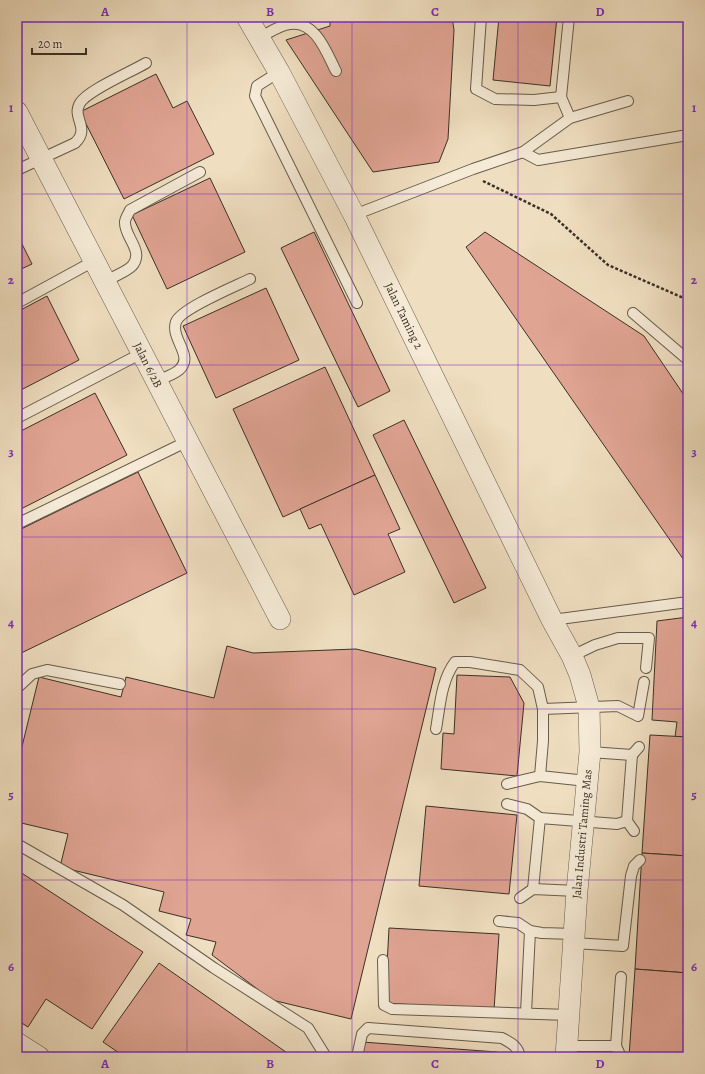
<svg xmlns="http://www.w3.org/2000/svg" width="705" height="1074" font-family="Alegreya,serif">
  <rect width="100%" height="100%" fill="#efdec0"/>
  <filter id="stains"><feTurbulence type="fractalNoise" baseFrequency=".005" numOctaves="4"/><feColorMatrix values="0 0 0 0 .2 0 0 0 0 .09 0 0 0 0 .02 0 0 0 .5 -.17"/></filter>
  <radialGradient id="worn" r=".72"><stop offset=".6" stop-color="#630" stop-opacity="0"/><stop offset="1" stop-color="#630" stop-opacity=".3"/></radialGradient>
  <!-- building -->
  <g fill="#e0a493" stroke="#393026">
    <path d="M330 17H452L454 30 448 139 439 162 373 172 286 40 330 26Z"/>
    <path d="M499 17H557L550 86 493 80Z"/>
    <path d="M156 74 173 108 187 101 214 154 124 199 80 112Z"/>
    <path d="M210 178 245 252 167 289 132 215Z"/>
    <path d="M314 232 390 391 358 407 281 248Z"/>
    <path d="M485 232 644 336 688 401V566L466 247Z"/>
    <path d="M17 234 32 264 17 271Z"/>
    <path d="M266 288 299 360 216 398 183 326Z"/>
    <path d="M47 296 79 360 17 392V312Z"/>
    <path d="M325 367 375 475 283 517 233 409Z"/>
    <path d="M95 393 127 455 17 511V433Z"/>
    <path d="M404 420 486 588 454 603 373 435Z"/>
    <path d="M138 472 187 573 17 655V531Z"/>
    <path d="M375 475 400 529 388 534 405 572 354 595 321 524 309 529 300 509Z"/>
    <path d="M688 617V737H675L677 722 652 720 657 621Z"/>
    <path d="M227 646 253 653 356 649 436 668 351 1019 272 1000 212 955 216 942 186 935 191 919 159 911 164 892 60 867 68 834 17 822V767L39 677 121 697 126 677 214 698Z"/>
    <path d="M457 675 510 677 524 703 517 776 441 769 443 733 454 734Z"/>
    <path d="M650 735 688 737V856L642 853Z"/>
    <path d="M426 806 517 815 509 894 419 886Z"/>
    <path d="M642 853 688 856V973L635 969Z"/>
    <path d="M17 870 143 952 92 1029 46 999 28 1027 17 1020Z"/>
    <path d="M389 928 499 934 494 1010 385 1003Z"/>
    <path d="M159 963 293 1057H125L103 1042Z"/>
    <path d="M635 969 688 973V1057H629Z"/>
    <path d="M362 1042 497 1052 496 1057H360Z"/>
  </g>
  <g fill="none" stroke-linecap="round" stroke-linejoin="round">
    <defs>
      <g id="service">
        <path d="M481 17 476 89 495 99 534 100 561 97"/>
        <path d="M569 17 561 97 570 118"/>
        <path d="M259 38C269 33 279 25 290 24 316 20 327 54 336 71"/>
        <path d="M279 72 257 86 255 96 357 303"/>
        <path d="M523 152 538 160 688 135"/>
        <path d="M17 170 75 143C91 128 71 118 80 103 88 90 131 72 146 63"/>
        <path d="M354 215 473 169 523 152 570 118 628 101"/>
        <path d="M105 281C113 277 126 272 132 266 145 251 124 237 125 222 125 218 129 213 130 210L200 172"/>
        <path d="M17 303 94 261"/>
        <path d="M633 313 688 360"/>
        <path d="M157 381C163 378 173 375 179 370 195 356 170 339 176 322 180 309 236 286 250 279"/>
        <path d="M17 418 142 353"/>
        <path d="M17 524 188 441"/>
        <path d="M552 620 688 602"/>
        <path d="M572 656 595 645 618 638H649L646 668"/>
        <path d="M17 688 32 674 47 670 120 684"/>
        <path d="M543 709 618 706 638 716 644 682"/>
        <path d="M436 729C440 706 441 681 455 662H470L520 670 538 687 543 709V741L540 776"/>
        <path d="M590 752 632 755 639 747"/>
        <path d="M632 755 627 821 634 831"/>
        <path d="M507 784 540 776 587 781"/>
        <path d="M507 804 527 809 540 818 617 824 627 821"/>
        <path d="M17 844 123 905 214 968 308 1028 326 1057"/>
        <path d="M533 889 540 818"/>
        <path d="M520 898 533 889 577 891"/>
        <path d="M499 921 518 923 530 931 542 933 574 934"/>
        <path d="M573 943 623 946 631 876 634 866 640 860"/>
        <path d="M383 960 384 1005 392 1009 569 1015"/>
        <path d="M526 1013 530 931"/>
        <path d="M567 1046H616"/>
        <path d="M357 1057 362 1034 368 1028 502 1038C511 1043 518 1046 520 1057"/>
        <path d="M621 1057 616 1046 621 977"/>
      </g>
      <g id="minor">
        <path d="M247 17 279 72 354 215 552 620 572 656 580 675 589 707 590 752 577 891 566 1057"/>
        <path d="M17 112 280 619"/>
        <path d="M17 1043 39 1057"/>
      </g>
    </defs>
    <!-- service casing -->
    <use href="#service" stroke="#665c4c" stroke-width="12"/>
    <!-- minor casing -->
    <use href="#minor" stroke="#665c4c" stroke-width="22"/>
    <!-- path -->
    <path stroke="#393026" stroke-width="2.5" stroke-dasharray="3 2" stroke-linecap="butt" d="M483 181 551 214 608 265 688 300"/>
    <!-- service -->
    <use href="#service" stroke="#f5ead6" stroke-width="10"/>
    <!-- minor -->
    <use href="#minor" stroke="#f5ead6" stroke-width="21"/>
  </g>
  <!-- grid -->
  <path fill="none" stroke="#7b2cbf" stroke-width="1" stroke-opacity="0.55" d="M187 17V1057M352 17V1057M518 17V1057M17 194H688M17 365H688M17 537H688M17 709H688M17 880H688"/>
  <g text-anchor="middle" stroke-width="3.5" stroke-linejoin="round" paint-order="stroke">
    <!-- street labels -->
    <g font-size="12" fill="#393026" stroke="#f5ead6">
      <text transform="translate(404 316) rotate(64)" y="4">Jalan Taming 2</text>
      <text transform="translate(148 365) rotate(63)" y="4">Jalan 6/2B</text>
      <text transform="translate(582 834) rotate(-85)" y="4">Jalan Industri Taming Mas</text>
    </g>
  </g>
  <!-- margin -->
  <rect width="705" height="1074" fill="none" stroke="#efdec0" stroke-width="44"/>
  <!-- scale -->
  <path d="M32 48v6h54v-6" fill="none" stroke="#393026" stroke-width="2"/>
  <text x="38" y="48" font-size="12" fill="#393026" stroke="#f5ead6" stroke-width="3" paint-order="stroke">20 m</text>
  <rect x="22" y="22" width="661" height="1030" fill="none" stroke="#7b2cbf" stroke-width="1.5"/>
  <g font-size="13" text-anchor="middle" font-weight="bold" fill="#7b2cbf">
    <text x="105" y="16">A</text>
    <text x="270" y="16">B</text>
    <text x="435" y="16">C</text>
    <text x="600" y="16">D</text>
    <text x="11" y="112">1</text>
    <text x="694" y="112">1</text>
    <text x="11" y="284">2</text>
    <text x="694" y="284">2</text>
    <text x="11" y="456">3</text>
    <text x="694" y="456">3</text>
    <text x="11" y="627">4</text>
    <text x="694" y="627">4</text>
    <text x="11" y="799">5</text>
    <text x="694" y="799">5</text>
    <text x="11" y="971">6</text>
    <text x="694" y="971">6</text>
    <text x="105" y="1068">A</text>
    <text x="270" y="1068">B</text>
    <text x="435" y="1068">C</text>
    <text x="600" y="1068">D</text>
  </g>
  <rect width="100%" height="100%" filter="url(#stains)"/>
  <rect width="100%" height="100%" fill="url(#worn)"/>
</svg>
